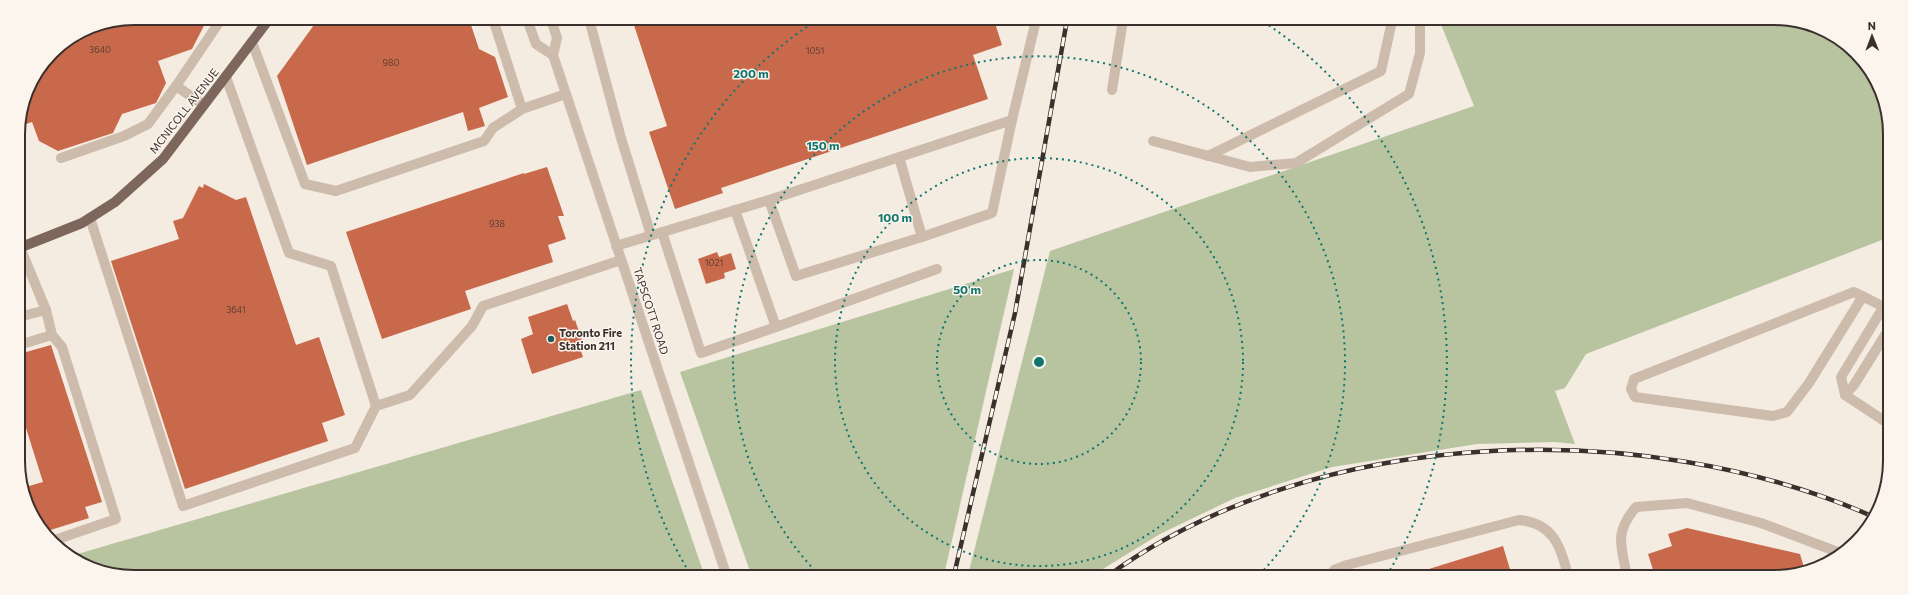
<svg xmlns="http://www.w3.org/2000/svg" width="1908" height="595" font-family="Commissioner,sans-serif">
  <rect width="100%" height="100%" fill="#f4ebe1"/>
  <!-- green -->
  <g fill="#b8c4a0">
    <path d="M1443 21 1804 22 1861 57 1888 112 1887 238 1586 354 1565 388 1555 391 1575 444 1555 442 1477 444 1332 467 1235 498 1160 534 1093 575H968L1050 251 1474 106 1440 22Z"/>
    <path d="M1014 269 944 575 751 574 680 372Z"/>
    <path d="M641 390 704 574 104 573 74 555Z"/>
  </g>
  <!-- building -->
  <g fill="#c8694b">
    <path d="M134 18H208L192 49 158 61 166 83 156 103 122 114 113 133 58 151 39 141 32 122 18 127 30 83 52 52 90 27Z"/>
    <path d="M332 18 469 19 479 49 495 57 508 97 479 108 485 126 468 131 463 112 307 165 277 76 314 25Z"/>
    <path d="M632 19 994 20 1002 45 973 55 988 99 721 188 723 193 675 209 649 132 667 126Z"/>
    <path d="M547 167 564 216H558L566 239 548 245 553 262 465 291 471 309 382 339 346 232 524 173V174Z"/>
    <path d="M204 184 236 200 246 197 296 345 319 337 345 415 322 423 328 441 185 489 111 261 179 239 173 221 183 218 199 186 203 188Z"/>
    <path d="M717 252 719 257 731 253 736 269 724 273 725 278 706 284 698 259Z"/>
    <path d="M567 304 573 321 575 320 582 340 578 342 583 357 532 374 521 339 533 334 528 317Z"/>
    <path d="M51 345 102 502 85 507 89 518 44 532 22 488 43 482 20 409 19 354Z"/>
    <path d="M1687 528 1800 554 1805 571 1781 577 1655 576 1648 554 1672 546 1668 534Z"/>
    <path d="M1503 546 1512 576H1416V573Z"/>
  </g>
  <g fill="none" stroke-linecap="round" stroke-linejoin="round">
    <!-- minor -->
    <g stroke="#cdbbac" stroke-width="10">
      <path d="M493 19 522 109 566 94"/>
      <path d="M527 19 536 44 553 55"/>
      <path d="M551 19 557 38 553 55 726 574"/>
      <path d="M589 19 621 138 651 235"/>
      <path d="M252 42 305 184 336 191 484 141 493 128 522 109"/>
      <path d="M226 77 289 253 331 266 376 406"/>
      <path d="M176 86 218 24 216 18"/>
      <path d="M1112 90 1123 20"/>
      <path d="M1153 141 1250 167 1296 163 1409 94 1420 53V21"/>
      <path d="M1208 156 1381 71 1392 21"/>
      <path d="M899 157 922 237 992 213 1012 120"/>
      <path d="M61 158 124 136 148 124 176 86 204 105"/>
      <path d="M769 200 796 276 922 237"/>
      <path d="M90 218 183 506 355 448 376 406 410 395 472 326 483 306 621 260"/>
      <path d="M662 232 701 353 776 327 735 210"/>
      <path d="M19 245 46 310 19 317"/>
      <path d="M616 246 769 200 1012 120 1036 20"/>
      <path d="M1863 296 1809 383 1787 412 1773 416 1635 397 1631 389 1634 379 1854 292 1884 307 1887 308"/>
      <path d="M776 327 937 269"/>
      <path d="M1887 332 1854 385 1845 395 1841 377 1887 301"/>
      <path d="M19 345 52 335 46 310"/>
      <path d="M1845 395 1886 422"/>
      <path d="M52 541 116 519 62 347 52 335"/>
      <path d="M1330 576 1334 570 1347 565 1519 520C1553 523 1561 546 1568 576"/>
      <path d="M1627 576C1621 545 1614 533 1636 507L1687 503 1761 523 1843 554"/>
    </g>
    <!-- major -->
    <path stroke="#7d675c" stroke-width="10" d="M19 248 82 223 115 202 163 159 270 18"/>
    <defs>
      <g id="rail">
        <path d="M954 575 1015 313 1067 20"/>
        <path d="M1109 575C1317 425 1644 415 1874 517"/>
      </g>
    </defs>
    <!-- rail casing -->
    <use href="#rail" stroke="#3b302b" stroke-width="4.5"/>
    <!-- rail -->
    <use href="#rail" stroke="#fbf5ee" stroke-width="3" stroke-dasharray="9" stroke-linecap="butt"/>
  </g>
  <!-- distance rings -->
  <g fill="none" stroke="#0f766e" stroke-width="2" stroke-dasharray="2 4">
    <circle cx="1039" cy="362" r="102"/>
    <circle cx="1039" cy="362" r="204"/>
    <path d="M819 575A306 306 0 1 1 1259 575"/>
    <path d="M689 572A408 408 0 0 1 817 20M1264 22A408 408 0 0 1 1387 575"/>
  </g>
  <!-- markers -->
  <circle fill="#1f5a5e" stroke="#fbf5ee" stroke-width="1.5" cx="551" cy="339" r="4"/>
  <g text-anchor="middle" stroke-width="3" stroke-linejoin="round" paint-order="stroke">
    <!-- number labels -->
    <g font-size="9" fill="#5e3e33">
      <text x="100" y="53">3640</text>
      <text x="815" y="54">1051</text>
      <text x="391" y="66">980</text>
      <text x="497" y="227">938</text>
      <text x="714" y="266">1021</text>
      <text x="236" y="313">3641</text>
    </g>
    <!-- street labels -->
    <g font-size="11" fill="#3b302b" stroke="#fbf5ee">
      <text transform="translate(184 111) rotate(-52)" y="4">MCNICOLL AVENUE</text>
      <text transform="translate(651 311) rotate(72)" y="4">TAPSCOTT ROAD</text>
    </g>
    <!-- poi labels -->
    <g font-size="11" font-weight="bold" fill="#3b302b" stroke="#fbf5ee" text-anchor="start">
      <text x="559" y="337">Toronto Fire<tspan x="559" dy="13">Station 211</tspan></text>
    </g>
  </g>
  <!-- crop -->
  <path d="M0 0H1908V595H0ZM134 25H1774A109 109 0 0 1 1883 134V461A109 109 0 0 1 1774 570H134A109 109 0 0 1 25 461V134A109 109 0 0 1 134 25Z" fill="#fbf5ee" fill-rule="evenodd"/>
  <path fill="none" stroke="#3b302b" stroke-width="2" d="M134 25H1774A109 109 0 0 1 1883 134V461A109 109 0 0 1 1774 570H134A109 109 0 0 1 25 461V134A109 109 0 0 1 134 25Z"/>
  <circle cx="1039" cy="362" r="6" fill="#0f766e" stroke="#fbf5ee" stroke-width="2"/>
  <g font-size="12" text-anchor="middle" font-weight="bold" fill="#0f766e" stroke="#fbf5ee" stroke-width="3" stroke-linejoin="round" paint-order="stroke">
    <text x="751" y="78">200 m</text>
    <text x="823" y="150">150 m</text>
    <text x="895" y="222">100 m</text>
    <text x="967" y="294">50 m</text>
  </g>
  <!-- north arrow -->
  <g transform="translate(1872 36) rotate(359)" stroke="#fbf5ee" stroke-width="3" paint-order="stroke">
  <path d="M0-3L7 15L0 10L-7 15Z" fill="#3b302b"/>
  <text y="-6" font-size="11" font-weight="bold" text-anchor="middle" fill="#3b302b">N</text>
  </g>
</svg>
